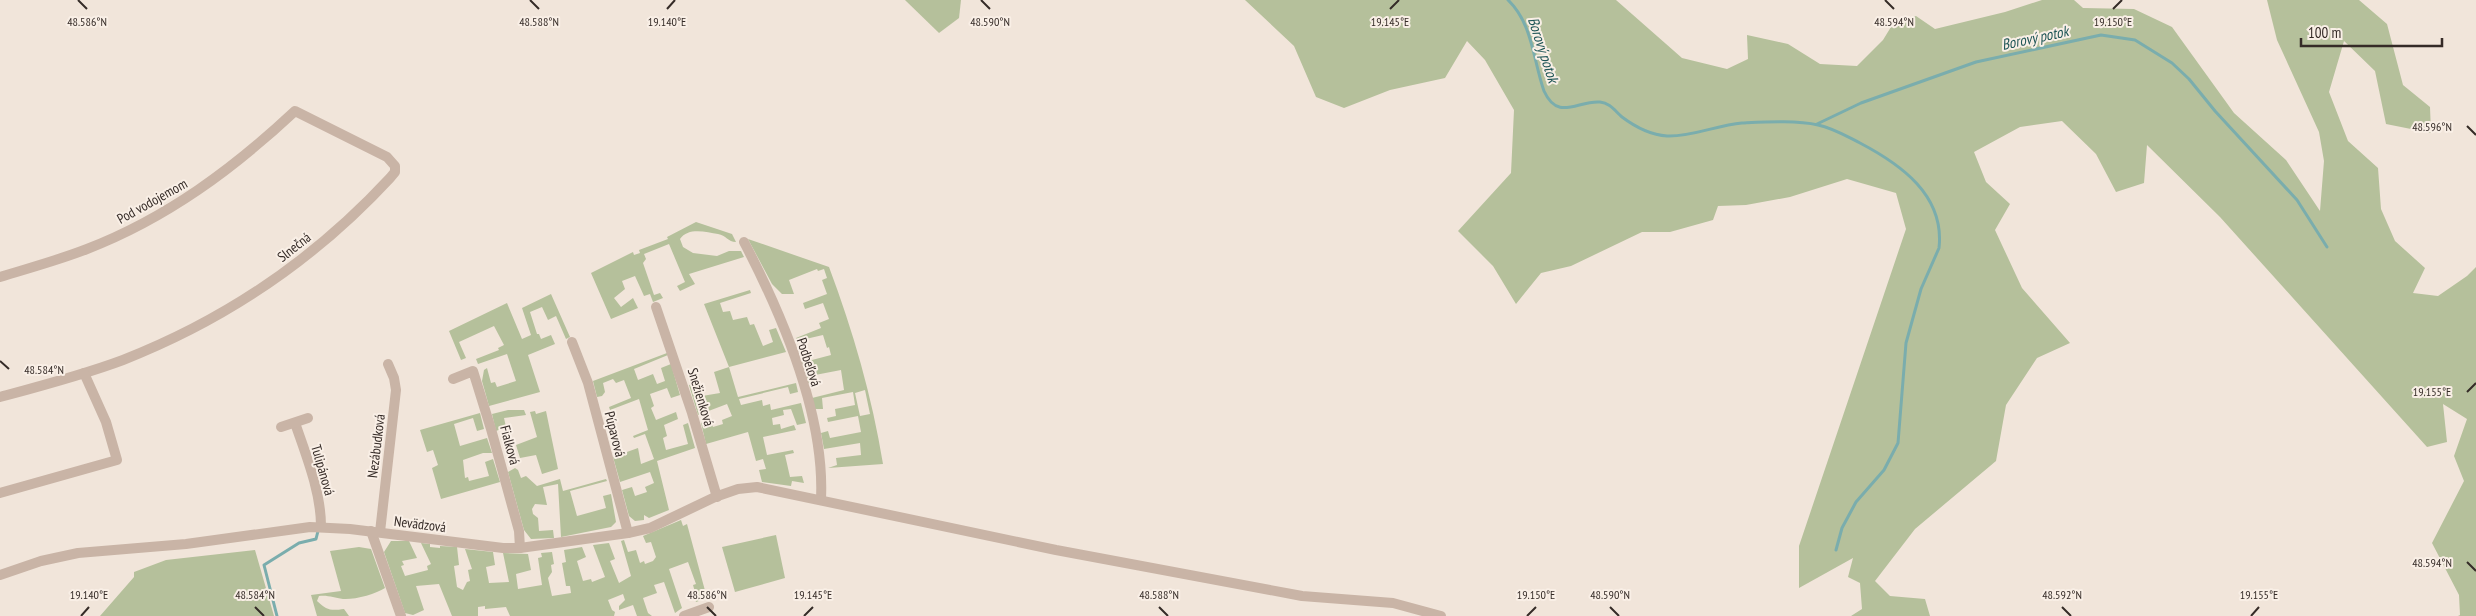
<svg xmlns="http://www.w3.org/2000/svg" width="2476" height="616" font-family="'PT Sans Narrow',sans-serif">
  <rect width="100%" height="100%" fill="#f1e5da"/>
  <!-- green -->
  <g fill="#b5c09b" fill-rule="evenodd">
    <path d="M905 0H961L959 18 939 33Z"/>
    <path d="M1245 0H1616L1682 58 1727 69 1748 59 1747 35 1788 44 1820 64 1857 66 1883 40 1894 22 1916 16 1935 29 2005 12 2042 0H2074L2083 8 2134 9 2172 27 2234 113 2286 160 2320 211 2324 161 2319 132 2277 40 2267 0H2359L2387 24 2403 85 2430 107 2431 133 2386 124 2375 71 2344 41 2329 92 2348 141 2378 168 2381 209 2395 241 2425 268 2413 293 2438 296 2467 276 2476 267V616H2458L2460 615 2459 595 2432 543 2464 481 2454 456 2467 419 2443 404 2447 442 2427 447 2220 217 2147 145 2144 183 2116 192 2096 154 2062 121 2020 127 1974 152 1986 182 2010 204 1995 230 2022 288 2070 343 2037 358 2006 405 1996 461 1915 529 1875 581 1890 596 1925 599 1930 616H1851L1862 609 1860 583 1848 577 1853 558 1799 588V546L1906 229 1896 193 1847 179 1790 197 1746 205 1718 206 1713 220 1670 232H1642L1571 266 1541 273 1516 304 1493 266 1458 231 1511 173 1514 110 1485 60 1467 41 1445 78 1390 90 1344 108 1316 97 1294 46Z"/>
    <path d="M696 222 732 234 736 242C728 242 726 235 718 234 706 232 688 227 680 239L683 247 693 253 717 256 729 251H741L744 257 689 274 695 284 680 291 677 286 685 282 669 244 644 254 646 259 643 263 654 295 660 293 663 298 653 302 650 294 644 296 635 276 622 281 625 289 614 298 621 307 633 298 638 308 611 319 591 273 633 252 634 255 640 253 639 250 668 239 667 237Z"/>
    <path d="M748 239 829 267C853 331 872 396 883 464L828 468 837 465 836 458 861 455 860 443 824 449 821 433 828 431 830 438 861 432 858 416 828 422 827 418 836 416 835 409 855 405 853 392 822 398 823 409H815L812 398 844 390 841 370 815 375 817 385H809L801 359 811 357 812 360 831 355 829 347 827 348 823 335 797 341 796 338 821 328 819 323 829 319 823 303 805 309 803 303 827 294 822 280 827 278 824 269 818 271 817 269 789 280 794 294H782L772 284ZM865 390 870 414 860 416 855 393Z"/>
    <path d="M750 290 751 293 720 303 723 312 730 311 733 320 747 317 750 325 754 324 763 346 773 342 769 330 776 328 786 352 729 367 738 397 796 383 798 392 790 394 788 387 739 399 741 405 762 400 763 406 770 404 771 410 801 403 806 423 797 425 791 409 783 410 784 415 772 418 773 425 780 424 781 429 794 425 796 430 763 437 767 455 793 450 794 453 785 455 790 477 802 476 804 483 792 481 791 486 762 482 759 470 766 469 763 459 756 461 748 432 706 444 701 423 710 420 713 427 723 424 722 420 732 416 727 404 698 415 689 385 698 383 702 396 720 393 714 372 729 367 704 304Z"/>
    <path d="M551 294 570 337 566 339 556 316 548 320 542 307 530 312 537 334H539L541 339 551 335 555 344 528 355 540 392 489 406 482 381 484 370 487 368 491 383 495 382 497 387 516 381 507 354 478 364 476 359 499 350 498 348 504 345 494 326 459 342 466 358 461 360 449 331 507 303 522 339 531 335 522 308Z"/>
    <path d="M667 353 668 355 634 369 638 380 653 374 657 384 665 381 661 368 671 364 680 395 671 398 667 388 650 394 654 406 651 408 656 420 676 412 678 419 664 425 667 436 663 438 666 450 688 444 683 425 688 423 695 448 657 461 669 510 649 518 644 515V520L635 521 629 516 622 490 632 487 635 496 647 492 645 487 654 483 650 472 620 482 613 457 638 448 641 464 654 459 645 434 634 438 633 436 648 430 639 399 610 410 609 407 631 398 624 380 616 383 613 379 603 383 605 392 602 396 597 397 593 381Z"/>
    <path d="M508 410H524L526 415 504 418 506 427 496 431 492 414Z"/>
    <path d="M535 411 536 414 546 411 558 469 542 474 536 455 520 458 516 445 537 437 530 412Z"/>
    <path d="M480 413 484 429 477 431 473 418 454 424 460 446 487 438 492 453H483L463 460 465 478 468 477 469 481 489 476 485 462 493 459 500 482 441 499 432 468 438 465 433 450 427 452 420 430Z"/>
    <path d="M515 468 518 470 521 478 526 476 537 486 560 479 563 491 606 479 607 481 570 491 577 516 606 508 603 496 611 494 616 522 611 527 561 537 558 484 543 487 547 505 535 504 532 509 533 514 538 518 539 531 553 530 554 538 531 539 524 530 508 472Z"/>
    <path d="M681 520 683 526 687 524 707 598 696 602 693 593 695 592 693 585 696 584 688 562 669 569 682 608 675 613 664 582 654 585 657 593 643 598 648 613 652 616H637L633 605 619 610V606L625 600 623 594 608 600 612 610 615 612 614 616H510L506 607 485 609V606L478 607V616H452L439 584 416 586 424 610 413 615 405 613 384 552 391 541H409L417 558 402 561 404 565 401 566 405 576 428 570 427 566 431 564 421 543 430 544V547L440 548V546L457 547 459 565 454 566 457 587 463 590 467 582 470 581 468 570 472 569 465 549 493 552 495 565 486 567 489 583 509 582 503 553 528 554 531 570 516 574 518 589 542 585 538 558 542 557 541 553 552 552 554 564 551 565 552 572 548 578 552 596 571 593 570 586H566L562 563 566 562 564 550 582 547 586 557 577 561 583 581 591 579 592 582 605 577 593 545 609 543 615 559 610 561 619 583 631 576 621 541 624 540 628 552 636 550 640 563 644 561 645 564 653 561 656 557 651 542 646 543 643 536Z"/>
    <path d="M776 535 785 578 735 592 722 547Z"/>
    <path d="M359 547 371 549 385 588C376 594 354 600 343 599 334 598 329 595 319 596L317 601C327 610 330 611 344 609L349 616H317L311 595 341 591 330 551Z"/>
    <path d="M255 550 274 616H100L134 577V572L166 560Z"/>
  </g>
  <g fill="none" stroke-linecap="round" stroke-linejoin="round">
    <!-- stream -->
    <g stroke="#7aadad" stroke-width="3">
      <path d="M1508 0C1533 24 1533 60 1544 91 1558 122 1578 100 1600 102 1610 103 1615 111 1622 117 1634 126 1651 135 1667 136 1692 137 1717 125 1742 123 1764 122 1797 120 1818 125 1833 128 1846 136 1860 143 1900 164 1945 195 1939 248L1921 289 1906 343 1898 443 1884 470 1856 502 1842 528 1836 550"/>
      <path d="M1817 124 1861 103 1976 62 2101 35 2135 40 2172 63 2189 79 2215 111 2297 200 2327 247"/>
      <path d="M277 616 264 565 299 543 316 539 318 531"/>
    </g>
    <!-- minor -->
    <g stroke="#c9b4a6" stroke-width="10">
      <path d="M744 242C782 315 825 415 821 499"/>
      <path d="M0 277C29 268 59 260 87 249 167 218 233 169 295 111L387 157 395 166V172L390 178C316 258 225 320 123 360 83 375 41 386 0 397"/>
      <path d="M656 307 692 413 717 497"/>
      <path d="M572 342 588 383 628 533"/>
      <path d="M453 379 473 371 491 429 519 531 520 548"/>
      <path d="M295 423C306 455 321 492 321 526"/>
      <path d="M281 427 308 418"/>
      <path d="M0 493 117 460 106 422 84 373"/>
      <path d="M371 531 401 616"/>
      <path d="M380 532 396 390 394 378 388 364"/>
      <path d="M0 575 41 561 78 553 186 544 310 527 350 529 503 548H520L628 533 650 528 715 497 738 489 757 487 1056 550 1302 596 1393 603 1441 616"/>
      <path d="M684 616 709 607"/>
    </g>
  </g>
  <!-- ticks -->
  <path fill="none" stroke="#352b27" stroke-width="2" d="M78 0 87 9M530 0 539 9M981 0 990 9M1885 0 1894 9M667 9 675 0M1390 9 1399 0M2113 9 2122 0M2467 126 2476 135M0 361 9 369M2467 392 2476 383M2467 562 2476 571M255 607 264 616M707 607 716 616M1159 607 1168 616M1610 607 1619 616M2062 607 2071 616M81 616 89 607M804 616 813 607M1527 616 1536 607M2251 616 2259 607"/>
  <g text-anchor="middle" stroke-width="4" stroke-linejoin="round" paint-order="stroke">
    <!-- street labels -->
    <g font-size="14" fill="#352b27" stroke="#f9efe6">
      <text transform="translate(152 201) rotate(-29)" y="5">Pod vodojemom</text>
      <text transform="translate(294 247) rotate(-38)" y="5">Slnečná</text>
      <text transform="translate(809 362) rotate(72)" y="5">Podbeľová</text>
      <text transform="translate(701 397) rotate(73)" y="5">Snežienková</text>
      <text transform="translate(615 434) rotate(76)" y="5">Púpavová</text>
      <text transform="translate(510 445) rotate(75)" y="5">Fialková</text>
      <text transform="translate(376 446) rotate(-83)" y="5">Nezábudková</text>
      <text transform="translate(323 470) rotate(74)" y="5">Tulipánová</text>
      <text transform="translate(420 524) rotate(7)" y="5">Nevädzová</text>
    </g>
    <!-- water labels -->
    <g font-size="15" font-style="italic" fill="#1e5556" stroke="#f9efe6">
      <text transform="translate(2035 38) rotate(-12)" y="5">Borový potok</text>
      <text transform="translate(1543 50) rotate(72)" y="5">Borový potok</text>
    </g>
  </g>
  <g font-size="12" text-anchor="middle" fill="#352b27" stroke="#f9efe6" stroke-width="4" stroke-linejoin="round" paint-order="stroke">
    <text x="87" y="26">48.586°N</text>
    <text x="539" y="26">48.588°N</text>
    <text x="990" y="26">48.590°N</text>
    <text x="1894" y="26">48.594°N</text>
    <text x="667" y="26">19.140°E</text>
    <text x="1390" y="26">19.145°E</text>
    <text x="2113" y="26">19.150°E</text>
    <text x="2432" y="131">48.596°N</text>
    <text x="44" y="374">48.584°N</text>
    <text x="2432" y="396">19.155°E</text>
    <text x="2432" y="567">48.594°N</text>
    <text x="89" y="599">19.140°E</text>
    <text x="813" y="599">19.145°E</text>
    <text x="1536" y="599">19.150°E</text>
    <text x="2259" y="599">19.155°E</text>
    <text x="255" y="599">48.584°N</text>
    <text x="707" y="599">48.586°N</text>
    <text x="1159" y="599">48.588°N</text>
    <text x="1610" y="599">48.590°N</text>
    <text x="2062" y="599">48.592°N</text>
  </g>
  <!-- scale -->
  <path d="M2301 38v8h141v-8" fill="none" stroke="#352b27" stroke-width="2.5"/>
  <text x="2308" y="38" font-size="15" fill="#352b27" stroke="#f9efe6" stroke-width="4" paint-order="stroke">100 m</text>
</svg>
